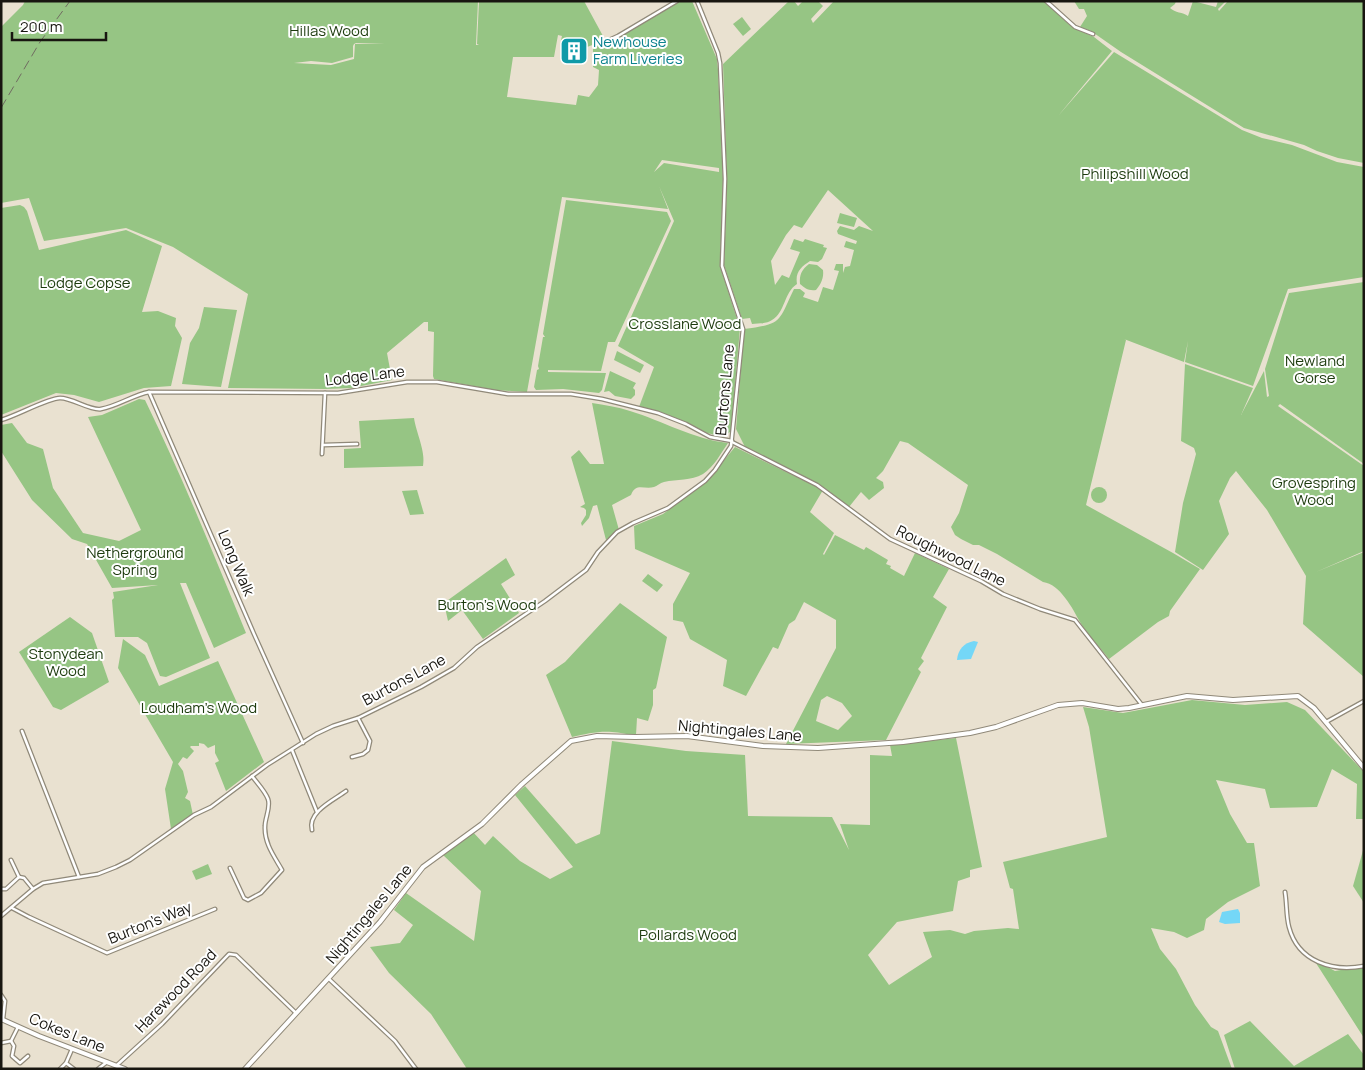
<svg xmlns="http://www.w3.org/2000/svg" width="1365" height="1070" font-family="Manrope,sans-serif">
  <rect width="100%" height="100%" fill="#e9e1d0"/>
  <!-- green -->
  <g fill="#96c584" fill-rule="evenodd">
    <path d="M25 1H478L476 45H479L477 44 479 1H584L603 36V41L587 47 577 42 561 40 562 36 558 35 554 57H513L507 97 576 105 578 95 589 97 598 85 599 70 593 67V48L595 46 619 37 680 1H692L717 59 718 70 723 179 720 266 740 328 731 431 724 437C694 432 668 414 639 407L654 367 618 346 674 221 659 186 668 209 562 197 527 392 495 390 434 379 433 376 434 332 428 331V322H424L387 353 392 380 351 388 326 389 228 388 248 294 173 247 126 228 44 241 29 198 1 203V27L23 5ZM356 43H385L355 44 354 59 331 65 294 63 311 61 332 63 353 57V46L354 44ZM662 160 719 168V172L664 163 654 172Z"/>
    <path d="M789 1H794L798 6 803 1H818L823 6 811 19 813 23 834 1H1044L1072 27 1094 37 1112 51 1058 116 1114 52 1242 130 1262 138 1292 145 1337 162 1364 167V277L1288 289 1253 386 1185 362 1188 341 1184 362 1124 339 1126 340 1086 505 1173 553 1200 569 1170 611 1169 616 1158 622 1109 659C1100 647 1087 635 1080 622 1073 609 1060 584 1043 582L997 554 979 545H973L961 539 955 535 951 527 959 513 968 485 908 443 900 441 883 471 876 478 883 482 884 488 869 500 861 492 849 507 819 484 745 447 736 429 744 329C783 324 778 322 794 289H800L805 293 803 297 818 302 823 287 833 290 839 271 834 270 836 264H843V273L845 267 850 266 854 250 844 247 846 241 856 244 857 241 838 234 837 231 840 226 854 230 859 226 873 231 828 190 802 228 794 225 786 235 771 261 775 285 782 275 789 278 800 252 790 249 794 239 803 242 805 239 824 245 823 247 827 248 822 259 818 262 810 261C801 267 795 272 797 284 784 292 785 313 772 320 767 324 758 323 752 324L750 318 742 319 724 265 727 183 723 64Z"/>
    <path d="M1074 1H1176L1175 4 1170 8C1175 13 1183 12 1188 16L1193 1 1216 7 1218 1H1226L1218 9 1219 11 1228 1H1364V163L1338 158 1317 151 1304 145 1244 128 1121 52 1091 31 1080 27 1087 16 1084 9H1079Z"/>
    <path d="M742 17 751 29 743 36 733 24Z"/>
    <path d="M566 200 667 212 671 221 615 342H608L601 371 548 370V372L606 373 602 390 599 393 563 389 536 390 534 387 537 370 539 369 538 366 543 337H545L543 334Z"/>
    <path d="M20 205 24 207 27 211 39 250 126 230 162 246 142 312 158 311 176 318 175 326 182 338 171 386 144 388 99 402 74 395 56 393 1 415V208Z"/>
    <path d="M840 213 857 218 854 227 837 223Z"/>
    <path d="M809 264 817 265 823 270C824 278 821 284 816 290 808 291 805 288 800 284 799 275 802 269 809 264Z"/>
    <path d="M1364 282V464L1280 404 1278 406 1364 466V551L1316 572 1364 552V677L1303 624 1306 576 1267 510 1236 471 1230 478 1219 501 1229 534 1203 570 1175 552 1183 503 1196 454 1194 448 1181 441 1185 364 1253 388 1241 415 1264 371 1267 397 1269 396 1265 369 1289 293Z"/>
    <path d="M204 307 237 310 221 387 182 384 190 343 199 328Z"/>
    <path d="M617 351 644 365 640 373 614 360Z"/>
    <path d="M610 371 636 383 633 388 635 390V395L631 399 615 396 609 391 604 392Z"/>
    <path d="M139 399 145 400C182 476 214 555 246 633L214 648 186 583H180L210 658 166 677 160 676 147 643 138 637H115L112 600 114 598 113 592 158 585 112 588 87 544 72 539 32 500 1 451V425L12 423 27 443 43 449 53 488 83 533 119 541 141 530 88 417 102 415Z"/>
    <path d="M592 403C604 405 618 407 630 411 663 421 693 439 728 443 721 453 714 467 703 474 691 481 677 479 664 482 660 483 657 486 654 487 644 490 636 482 631 495L612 505 619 530 606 540 597 505 593 506 589 518 582 526 581 523 586 515V510L584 508 580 507 585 504 571 457 579 450 590 464H604Z"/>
    <path d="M414 418C416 432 426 452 423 466L344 468V449L361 448 359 421Z"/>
    <path d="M735 447 823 490 810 512 834 533 823 554 824 555 835 535 864 550 866 547 888 560 886 564 891 566 890 568 904 576 915 553 949 569 933 597 947 607 921 658 924 661 918 669 921 672 886 740 786 744 836 648V620L804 602 795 620 789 624 778 649 773 647 746 696 723 686 727 660 690 639 683 622 673 620V604L690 573 635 549 634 526 663 514 705 483ZM827 696 842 703 852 716 838 730 816 721 821 700Z"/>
    <circle cx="1099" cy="495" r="8"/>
    <path d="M417 490 424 514 410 515 402 491Z"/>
    <path d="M506 558 515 575 501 584 519 613 483 639 462 610 448 621 444 603Z"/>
    <path d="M648 574 663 585 657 592 642 581Z"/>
    <path d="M620 603 667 637 656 688 653 690V705L648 721 637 718 636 735C627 735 620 732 612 732 598 731 586 734 572 737L546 675 565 662Z"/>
    <path d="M70 617 92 633 109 682 61 710 53 707 19 652Z"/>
    <path d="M123 639 145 655 159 686 218 661 264 762 226 791 215 763 219 761 215 753V745L208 748 204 744 199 743V746H191L190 747 194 751 187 759 183 757 178 764 183 771 188 792 185 798 190 801 193 815 171 829 165 789 173 762 118 668Z"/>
    <path d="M1192 700 1245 705 1287 702 1305 710 1364 772V819H1356L1357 784 1332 769 1317 807 1270 808 1265 789 1216 780 1230 814 1247 843H1254L1260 886 1228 902 1206 919 1204 930 1187 938 1174 932 1151 928 1160 949 1176 969 1195 1005 1211 1027 1218 1031 1232 1069H467L431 1014 389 973 370 947 400 943 413 925 394 910 406 893 474 941 481 891 443 855 472 831 485 845 493 836 520 861 550 879 573 867 515 795 525 786 576 844 600 834 612 741 686 751 745 755 748 816 832 817 849 850 840 824 870 825V755L892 756 890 745 956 738 982 867 970 870V877L958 881 953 911 897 922 868 955 889 985 932 957 923 932 950 930 965 934 974 931 1008 928 1019 929 1013 889 1010 888 1003 862 1107 837 1089 727 1083 707 1123 713Z"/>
    <path d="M1364 847V903L1353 886Z"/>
    <path d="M208 864 212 874 196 880 192 871Z"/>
    <path d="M1314 960 1335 971 1364 966V1038Z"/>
    <path d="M1250 1021 1294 1066 1348 1034 1364 1055V1069H1235L1224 1035Z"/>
  </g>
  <!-- water -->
  <g fill="#74d7f7">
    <path d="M974 641 978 642 971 659 957 660C958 649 964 643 974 641Z"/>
    <path d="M1238 909 1240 913V923L1225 924 1219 922 1222 912Z"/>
  </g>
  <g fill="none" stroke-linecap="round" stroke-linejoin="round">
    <defs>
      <g id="street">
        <path d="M1046 1 1075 27 1093 34"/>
        <path d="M605 42 618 36 677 1"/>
        <path d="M149 392 254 634 303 743"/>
        <path d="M1 420C16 416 48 398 60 398 73 398 90 411 101 409 118 406 133 395 149 392L338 393 407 382H437L508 394H571L602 399 658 413 686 424 710 437 732 441"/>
        <path d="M732 442 817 485 890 539 981 581 1003 594 1040 609 1075 620 1142 705"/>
        <path d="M324 445 357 444"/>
        <path d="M322 454 325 393"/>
        <path d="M1326 722 1364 701"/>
        <path d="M22 731 79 877"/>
        <path d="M292 750 317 812"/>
        <path d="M352 757 363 754 368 750 370 741 358 718"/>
        <path d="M312 830C307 812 334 800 346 791"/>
        <path d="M11 860 19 877"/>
        <path d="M230 868 244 898 248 900 261 893 282 870C274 856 264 843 265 826 265 818 271 807 268 799 265 791 257 783 252 776"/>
        <path d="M1 889H6L19 877 24 878 33 889"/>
        <path d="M1285 892C1287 904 1286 916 1289 927 1298 962 1333 972 1364 966"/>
        <path d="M12 908 29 917 107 953 215 909"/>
        <path d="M1 916 33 889 43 883 98 874 116 867 130 860 194 815 211 807 267 765 316 734 333 726 358 718 421 687 454 668 477 647 545 601 586 570 598 552 617 532 633 523 668 508 705 481 715 470 731 446 743 329 722 266 725 179 720 63 718 53 697 1"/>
        <path d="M329 979 395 1041 416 1069"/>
        <path d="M1 995 5 1001 3 1019"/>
        <path d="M11 1041 14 1046 12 1056 20 1063 28 1056"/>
        <path d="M1 1043 11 1041 18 1027"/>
        <path d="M66 1063 74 1069"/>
        <path d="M117 1065 162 1024 229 954 236 955 296 1013"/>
        <path d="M60 1069 66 1063 72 1049"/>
        <path d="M98 1069 107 1062"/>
      </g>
      <g id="secondary">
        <path d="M1 1019 39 1036 125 1069"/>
        <path d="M245 1069 380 922 423 867 482 824 521 785 571 741 597 736 635 737 687 736 763 746 818 748 903 742 970 733 996 727 1058 705 1082 703 1118 709 1129 708 1187 696 1233 700 1298 696 1314 708 1364 768"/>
      </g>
    </defs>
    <!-- street casing -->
    <use href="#street" stroke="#908979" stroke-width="5"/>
    <!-- secondary casing -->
    <use href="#secondary" stroke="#908979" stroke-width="6"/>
    <!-- street -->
    <use href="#street" stroke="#fff" stroke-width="2.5"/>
    <!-- secondary -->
    <use href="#secondary" stroke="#fff" stroke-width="4"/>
    <!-- rail -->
    <path stroke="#706c61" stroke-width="1" stroke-dasharray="10 5" stroke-linecap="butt" d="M1 108 40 42 70 1"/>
  </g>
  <!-- icons -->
  <defs>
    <symbol id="building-square" viewBox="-11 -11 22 22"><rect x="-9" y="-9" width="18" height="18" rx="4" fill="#0f9aa8" stroke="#fff"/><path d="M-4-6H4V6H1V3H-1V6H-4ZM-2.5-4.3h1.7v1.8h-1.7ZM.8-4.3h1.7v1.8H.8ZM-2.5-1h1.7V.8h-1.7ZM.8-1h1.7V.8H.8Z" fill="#fff"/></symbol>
  </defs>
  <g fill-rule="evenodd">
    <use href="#building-square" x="558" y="35" width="32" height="32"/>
  </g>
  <g text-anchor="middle" stroke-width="4" stroke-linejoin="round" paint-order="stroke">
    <!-- park labels -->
    <g font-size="15" fill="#1d3b0e" stroke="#fff">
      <text x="329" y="36">Hillas Wood</text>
      <text x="1135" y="179">Philipshill Wood</text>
      <text x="85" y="288">Lodge Copse</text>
      <text x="685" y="329">Crosslane Wood</text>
      <text x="1315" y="366">Newland<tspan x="1315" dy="17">Gorse</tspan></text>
      <text x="1314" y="488">Grovespring<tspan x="1314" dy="17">Wood</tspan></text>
      <text x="135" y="558">Netherground<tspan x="135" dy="17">Spring</tspan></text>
      <text x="487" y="610">Burton's Wood</text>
      <text x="66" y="659">Stonydean<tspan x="66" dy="17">Wood</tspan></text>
      <text x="199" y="713">Loudham's Wood</text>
      <text x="688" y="940">Pollards Wood</text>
    </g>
    <!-- culture labels -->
    <g font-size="15" fill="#0d838f" stroke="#fff" text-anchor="start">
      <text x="593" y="47">Newhouse<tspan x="593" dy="17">Farm Liveries</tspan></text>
    </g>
    <!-- street labels -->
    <g font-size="15" fill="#181610" stroke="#fff">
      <text transform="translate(365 376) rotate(-7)" y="5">Lodge Lane</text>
      <text transform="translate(725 390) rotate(-85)" y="5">Burtons Lane</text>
      <text transform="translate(951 556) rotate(26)" y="5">Roughwood Lane</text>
      <text transform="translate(236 563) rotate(67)" y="5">Long Walk</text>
      <text transform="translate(404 680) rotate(-28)" y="5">Burtons Lane</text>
      <text transform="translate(740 731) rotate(5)" y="5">Nightingales Lane</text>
      <text transform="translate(369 914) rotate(-50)" y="5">Nightingales Lane</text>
      <text transform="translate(150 923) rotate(-22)" y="5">Burton's Way</text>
      <text transform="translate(176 991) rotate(-46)" y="5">Harewood Road</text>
      <text transform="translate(67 1033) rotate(22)" y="5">Cokes Lane</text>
    </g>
  </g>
  <!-- border -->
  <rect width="1365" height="1070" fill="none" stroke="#181610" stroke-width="5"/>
  <!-- scale -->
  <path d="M12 32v8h94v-8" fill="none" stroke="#181610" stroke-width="2.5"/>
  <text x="20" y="32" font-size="15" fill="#181610" stroke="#ffffff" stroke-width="4" paint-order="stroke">200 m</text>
</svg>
